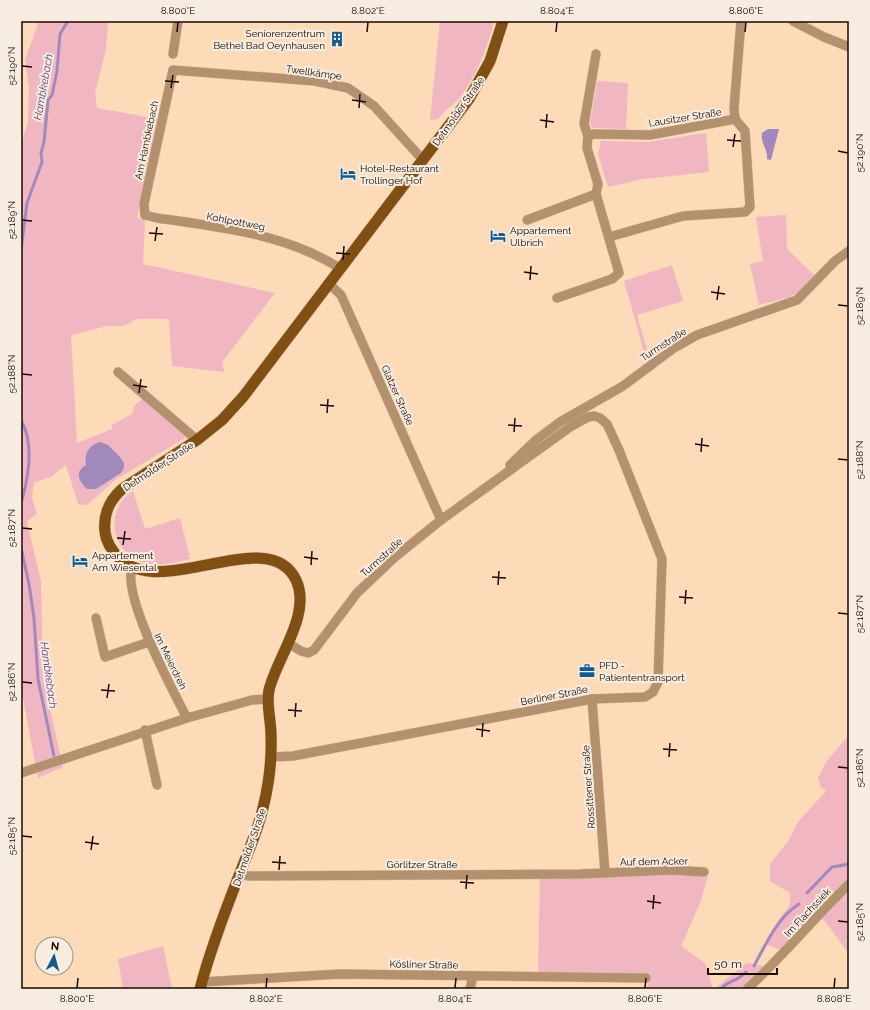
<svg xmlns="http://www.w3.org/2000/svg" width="870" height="1010" font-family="Raleway,sans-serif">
  <rect width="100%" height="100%" fill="#fddab8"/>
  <!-- green -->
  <g fill="#f0b6c1">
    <path d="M39 21H108L106 49 95 93 97 108 158 119 137 218 145 220 143 264 275 293 222 362 225 372 172 366 169 319H137L124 326H107L71 335 77 443 112 429V425L132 414 135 405 144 398 181 431 185 438 115 480 87 505 78 504 66 465 52 476 34 483 32 498 37 513 27 522 41 581 43 679 63 767 38 778 21 687V145L28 122 29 87 25 60Z"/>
    <path d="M440 21H494C488 47 477 73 462 95 455 104 444 110 438 119L430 120Z"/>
    <path d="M597 81 628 83 626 129 593 128 590 123Z"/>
    <path d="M706 133 709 172 643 179 608 187 598 154 601 141 648 142Z"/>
    <path d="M786 215 787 249 815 276 801 291 790 297 759 305 750 264 763 261 756 217Z"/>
    <path d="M672 265 683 301 637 315 650 360 647 362 624 281Z"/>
    <path d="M133 491 145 529 180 518 190 559C177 562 163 566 150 564 113 559 101 511 133 491Z"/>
    <path d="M849 735V954L825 921 816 914 785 951 767 945 779 919 790 905V893L770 881V864L789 840 798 822 826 791 821 787 818 778 827 761Z"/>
    <path d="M643 874 708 876 700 903 681 946 705 963 713 989H647L650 976 538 974 540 878Z"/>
    <path d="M163 946 172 989H123L118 959Z"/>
    <path d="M747 963 770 967 744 989H714Z"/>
  </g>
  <!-- water -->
  <g fill="#a188bd">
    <path d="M768 129H779L771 160 767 159C768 149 760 143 762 133Z"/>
    <path d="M100 442 108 445 120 457 124 463V468L121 473 96 489H87C79 481 74 472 86 465 84 453 89 445 100 442Z"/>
  </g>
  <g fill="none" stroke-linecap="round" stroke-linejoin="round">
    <!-- stream -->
    <g stroke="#a188bd" stroke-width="3">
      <path d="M21 250 27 203 42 162 41 153 44 142 48 100 52 95 57 71 60 34 68 21"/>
      <path d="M21 420C34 443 29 475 22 500"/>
      <path d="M21 548 29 584 34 618 38 679 54 756"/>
      <path d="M807 893 832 867 849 864"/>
      <path d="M754 966C766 944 777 918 799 904"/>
      <path d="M721 989C728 980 737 982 746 972"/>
    </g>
    <defs>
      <g id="minor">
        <path d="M793 21 824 37 849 47"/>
        <path d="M173 54 178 21"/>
        <path d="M588 136 584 124 596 54"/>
        <path d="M527 220 596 194"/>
        <path d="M609 237 683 216 745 212 750 207 745 131 735 119"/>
        <path d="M341 269C287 234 219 227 157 218L145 215 144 204 173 70 315 81 348 88 374 106 423 160"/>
        <path d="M329 284 341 295 441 520"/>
        <path d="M557 298 612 279 619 273 596 194 598 184 587 148 588 136 593 134 650 135 735 119 734 108 741 21"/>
        <path d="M118 372 197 440"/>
        <path d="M510 465 536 440 560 422 623 386 674 348 697 335 797 300 835 261 849 251"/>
        <path d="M132 567C122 596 172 689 187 718"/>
        <path d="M96 618 105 657 149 642"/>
        <path d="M592 699 605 873"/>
        <path d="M145 730 157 785"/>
        <path d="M271 757 293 756 592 699 645 697 653 692 658 682 662 559 619 450 607 424 600 418 594 416 588 417 570 427 441 520 395 557 357 593 314 650 308 653 301 651 288 643"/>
        <path d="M21 773 187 718 252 700 268 699"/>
        <path d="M240 874 248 876 580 874 672 870 704 872"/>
        <path d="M202 982 340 974 646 978"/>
        <path d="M470 989 473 976"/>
        <path d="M747 989C783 956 814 918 849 884"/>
      </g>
      <path id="major" d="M200 989C210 950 225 911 240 873 248 852 258 830 263 808 269 784 272 760 271 735 271 720 266 704 269 690 277 657 312 614 296 580 269 523 164 600 120 559 112 551 106 543 105 532 103 514 109 501 122 489L197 440 222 420 243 397 469 99 490 61 503 21"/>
    </defs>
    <!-- minor casing -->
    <use href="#minor" stroke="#d9b99b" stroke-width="10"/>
    <!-- major casing -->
    <use href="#major" stroke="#d9b99b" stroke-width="12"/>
    <!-- minor -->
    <use href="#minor" stroke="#b3906e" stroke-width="9"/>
    <!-- major -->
    <use href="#major" stroke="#7f4f13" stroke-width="11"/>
  </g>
  <!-- ticks -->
  <path fill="none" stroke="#1c0900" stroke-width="1.5" d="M177 32 178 22M367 32 368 22M556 32 557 22M745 32 746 22M22 66 32 67M165 81 179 82M171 88 173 75M352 100 366 102M359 108 360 94M540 120 554 122M546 128 547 114M727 140 741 141M733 147 735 134M838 151 848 153M22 220 32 221M149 233 163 234M155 241 157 227M336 253 350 254M343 260 344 246M524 272 538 274M530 280 531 266M711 292 725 294M717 300 719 286M838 305 848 306M22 374 32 375M133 385 147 387M139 393 141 379M320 405 334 406M327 413 328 399M508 425 522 426M514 432 515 418M695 444 709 446M701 452 702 438M838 459 848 460M22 528 32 529M117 538 131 539M123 545 125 531M304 557 318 559M311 565 312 551M492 577 506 578M498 585 499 571M679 597 693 598M685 604 686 590M838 613 848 614M22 682 32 683M101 690 115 691M107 698 109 684M288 710 302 711M295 717 296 703M476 729 490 731M482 737 483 723M663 749 677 750M669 757 670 743M838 767 848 768M22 836 32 837M85 842 99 844M91 850 93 836M272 862 286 863M279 870 280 856M460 882 474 883M466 889 467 875M647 901 661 903M653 909 654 895M838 921 848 922M77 988 78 978M266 988 267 978M455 988 456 978M645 988 646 978M834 988 835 978"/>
  <!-- icons -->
  <defs>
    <symbol id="building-bare" viewBox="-9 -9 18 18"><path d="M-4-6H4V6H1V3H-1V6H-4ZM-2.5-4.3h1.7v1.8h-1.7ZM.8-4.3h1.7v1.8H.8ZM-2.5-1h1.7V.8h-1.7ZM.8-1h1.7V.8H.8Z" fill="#115a8e" stroke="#f7ece0" stroke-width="2.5" paint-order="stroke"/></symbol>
    <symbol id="hotel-bare" viewBox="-9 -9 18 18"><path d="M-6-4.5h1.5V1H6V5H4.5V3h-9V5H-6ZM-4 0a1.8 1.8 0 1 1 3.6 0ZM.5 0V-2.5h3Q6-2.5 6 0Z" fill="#115a8e" stroke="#f7ece0" stroke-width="2.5" paint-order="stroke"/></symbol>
    <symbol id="office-bare" viewBox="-9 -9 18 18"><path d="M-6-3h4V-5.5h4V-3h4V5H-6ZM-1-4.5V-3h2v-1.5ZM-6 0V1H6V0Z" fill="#115a8e" stroke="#f7ece0" stroke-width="2.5" paint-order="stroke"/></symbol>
  </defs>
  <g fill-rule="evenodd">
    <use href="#building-bare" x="326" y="28" width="22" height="22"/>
    <use href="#hotel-bare" x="337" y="163" width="22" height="22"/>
    <use href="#hotel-bare" x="487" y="225" width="22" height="22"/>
    <use href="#hotel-bare" x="69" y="550" width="22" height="22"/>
    <use href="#office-bare" x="576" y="660" width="22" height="22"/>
  </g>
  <g text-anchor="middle" stroke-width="4" stroke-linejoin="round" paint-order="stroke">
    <!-- poi labels -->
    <g font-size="10" fill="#1c0900" stroke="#f7ece0" text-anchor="start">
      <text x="325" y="37" text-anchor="end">Seniorenzentrum<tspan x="325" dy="12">Bethel Bad Oeynhausen</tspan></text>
      <text x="360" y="172">Hotel-Restaurant<tspan x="360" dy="12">Trollinger Hof</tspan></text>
      <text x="510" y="234">Appartement<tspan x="510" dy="12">Ulbrich</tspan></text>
      <text x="92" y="559">Appartement<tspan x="92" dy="12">Am Wiesental</tspan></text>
      <text x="599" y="669">PFD -<tspan x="599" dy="12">Patiententransport</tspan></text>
    </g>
    <!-- street labels -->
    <g font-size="10" fill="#1c0900" stroke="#f7ece0">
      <text transform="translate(314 72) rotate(8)" y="4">Twellkämpe</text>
      <text transform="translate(458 111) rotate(-55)" y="4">Detmolder Straße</text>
      <text transform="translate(685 117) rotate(-9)" y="4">Lausitzer Straße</text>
      <text transform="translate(146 140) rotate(-78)" y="4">Am Hambkebach</text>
      <text transform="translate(236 221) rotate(11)" y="4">Kohlpottweg</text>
      <text transform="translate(663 344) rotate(-33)" y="4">Turmstraße</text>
      <text transform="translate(398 395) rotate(66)" y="4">Glatzer Straße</text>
      <text transform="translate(158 466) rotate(-33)" y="4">Detmolder Straße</text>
      <text transform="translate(381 557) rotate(-42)" y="4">Turmstraße</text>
      <text transform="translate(171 661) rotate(64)" y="4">Im Meierdreh</text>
      <text transform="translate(554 695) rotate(-11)" y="4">Berliner Straße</text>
      <text transform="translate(588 787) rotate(-94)" y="4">Rossittener Straße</text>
      <text transform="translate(249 847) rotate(-71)" y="4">Detmolder Straße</text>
      <text transform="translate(654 861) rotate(-1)" y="4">Auf dem Acker</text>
      <text x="422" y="868">Görlitzer Straße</text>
      <text transform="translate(807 912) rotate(-47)" y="4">Im Flachssiek</text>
      <text transform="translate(424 964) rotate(1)" y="4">Kösliner Straße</text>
    </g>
    <!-- water labels -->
    <g font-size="11" font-style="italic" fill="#613f82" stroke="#f7ece0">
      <text transform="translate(43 87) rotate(-80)" y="4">Hambkebach</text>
      <text transform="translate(49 675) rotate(82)" y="4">Hambkebach</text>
    </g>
  </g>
  <!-- border -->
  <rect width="870" height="1010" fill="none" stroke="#f7ece0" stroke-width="44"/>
  <!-- north arrow -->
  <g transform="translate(54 956) rotate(6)"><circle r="19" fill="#f7ece0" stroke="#9f9186"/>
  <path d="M0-3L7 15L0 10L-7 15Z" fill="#115a8e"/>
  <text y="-6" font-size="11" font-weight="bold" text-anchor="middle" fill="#1c0900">N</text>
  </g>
  <!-- scale -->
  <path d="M708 968v6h69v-6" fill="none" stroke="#1c0900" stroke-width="2"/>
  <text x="714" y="968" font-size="12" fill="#1c0900" stroke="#f7ece0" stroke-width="3" paint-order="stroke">50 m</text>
  <rect x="22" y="22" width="826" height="966" fill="none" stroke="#1c0900" stroke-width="1.5"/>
  <g font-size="10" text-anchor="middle" fill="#1c0900">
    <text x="178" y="14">8.800°E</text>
    <text x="368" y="14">8.802°E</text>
    <text x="557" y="14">8.804°E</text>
    <text x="746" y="14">8.806°E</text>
    <text transform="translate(11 66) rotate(-90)" y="4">52.190°N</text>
    <text transform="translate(859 153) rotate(-90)" y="4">52.190°N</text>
    <text transform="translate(11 220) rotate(-90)" y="4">52.189°N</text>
    <text transform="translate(859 306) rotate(-90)" y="4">52.189°N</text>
    <text transform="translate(11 374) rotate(-90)" y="4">52.188°N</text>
    <text transform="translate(859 460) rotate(-90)" y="4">52.188°N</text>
    <text transform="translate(11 528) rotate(-90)" y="4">52.187°N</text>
    <text transform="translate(859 614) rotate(-90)" y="4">52.187°N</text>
    <text transform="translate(11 682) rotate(-90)" y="4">52.186°N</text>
    <text transform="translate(859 768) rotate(-90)" y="4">52.186°N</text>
    <text transform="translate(11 836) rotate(-90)" y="4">52.185°N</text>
    <text transform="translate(859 922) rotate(-90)" y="4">52.185°N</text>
    <text x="77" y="1002">8.800°E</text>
    <text x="266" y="1002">8.802°E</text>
    <text x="455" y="1002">8.804°E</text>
    <text x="645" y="1002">8.806°E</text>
    <text x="834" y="1002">8.808°E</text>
  </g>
</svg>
